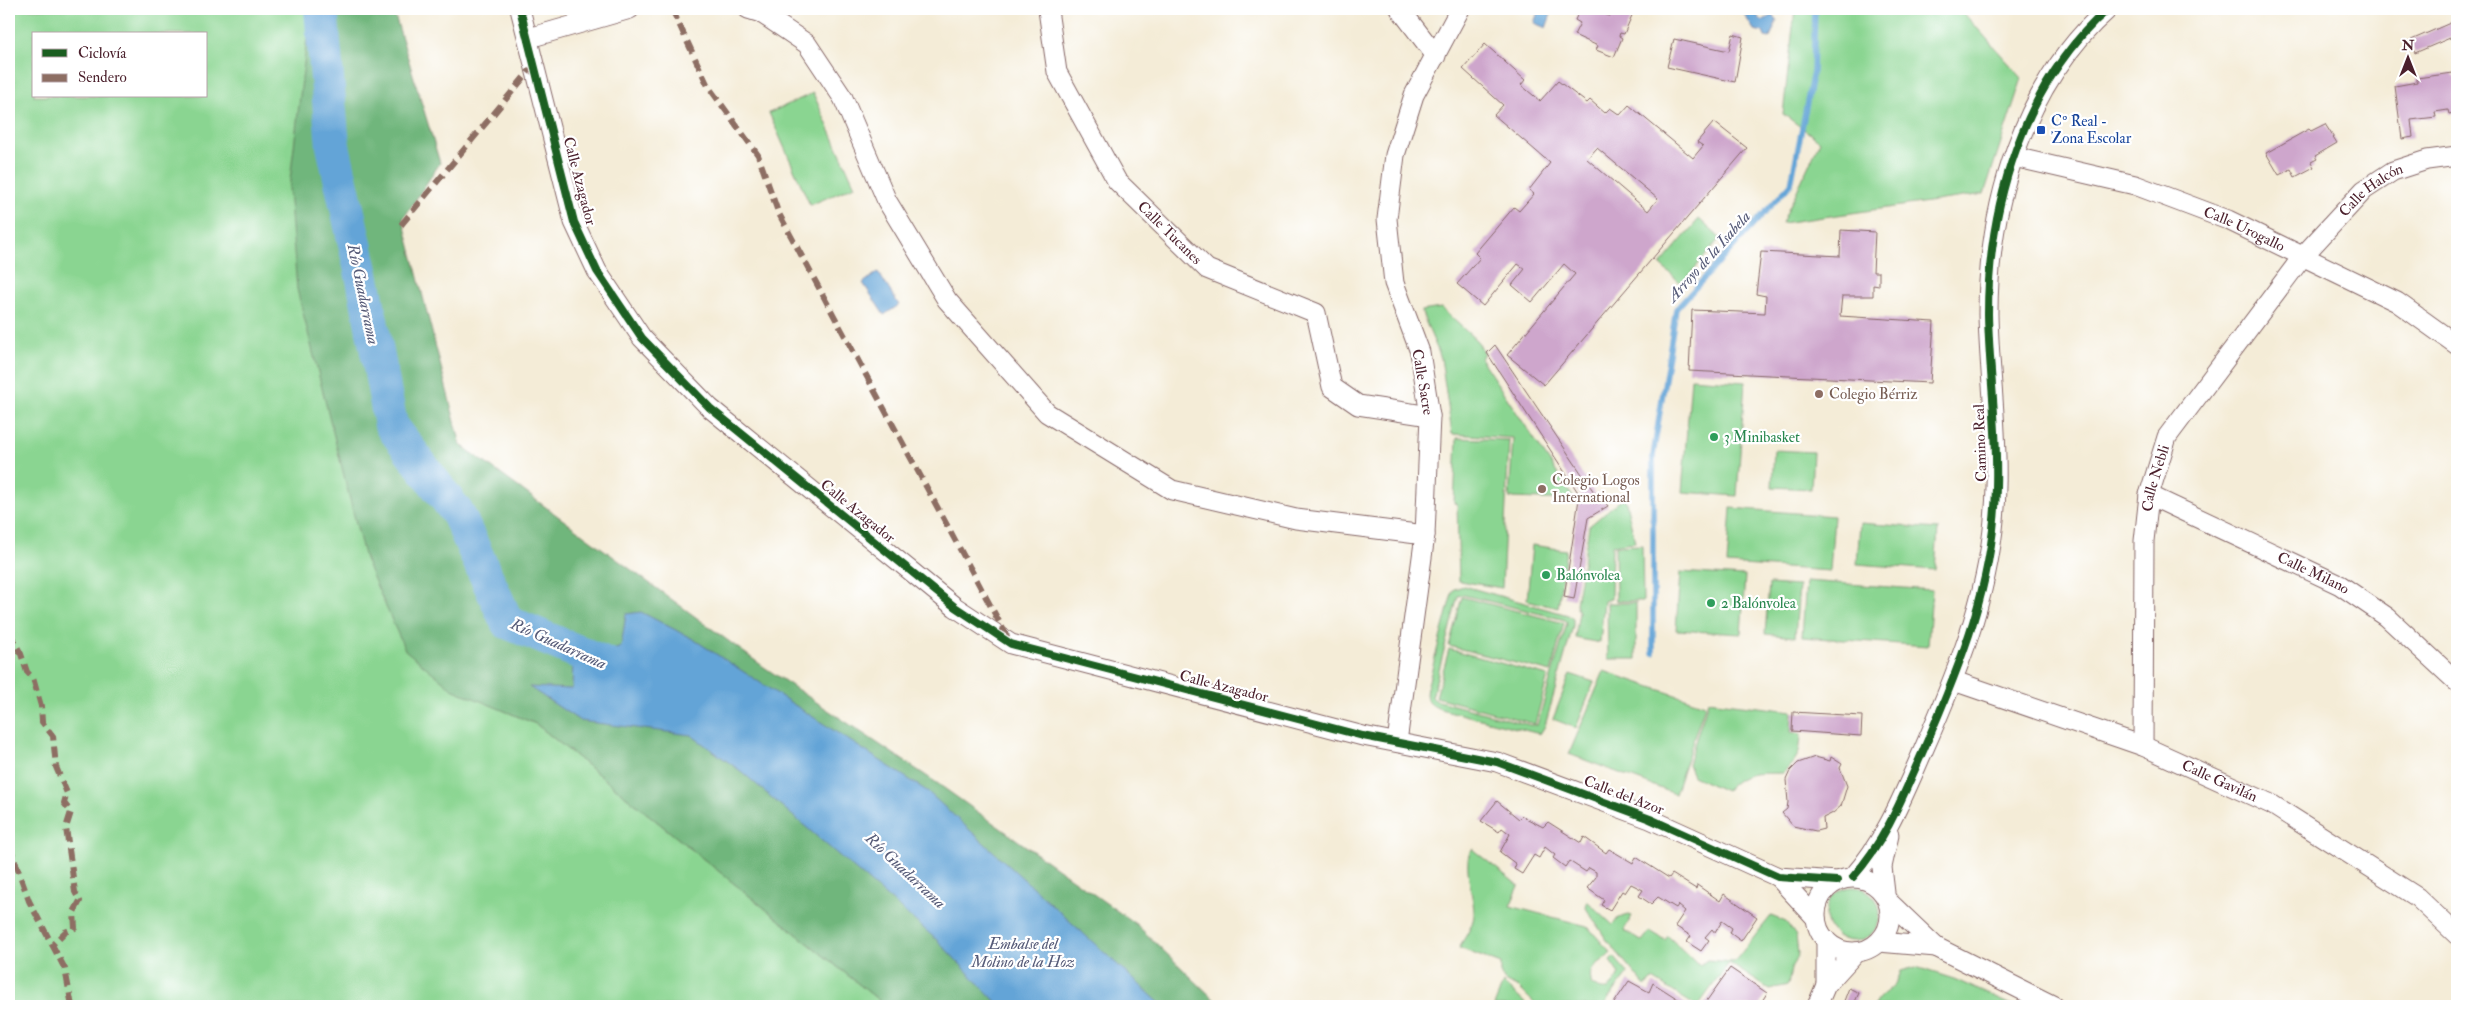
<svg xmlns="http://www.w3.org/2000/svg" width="2466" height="1015" font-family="'IM FELL Double Pica',serif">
  <rect width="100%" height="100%" fill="#fff"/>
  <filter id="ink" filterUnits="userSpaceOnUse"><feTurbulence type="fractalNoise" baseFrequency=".02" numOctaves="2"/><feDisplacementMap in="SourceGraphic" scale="10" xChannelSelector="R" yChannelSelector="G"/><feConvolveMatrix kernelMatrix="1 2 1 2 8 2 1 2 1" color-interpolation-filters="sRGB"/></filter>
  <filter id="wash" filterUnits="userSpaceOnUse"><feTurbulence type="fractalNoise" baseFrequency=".0096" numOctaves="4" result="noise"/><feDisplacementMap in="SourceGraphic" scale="20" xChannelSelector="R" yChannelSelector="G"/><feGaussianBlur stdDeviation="1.12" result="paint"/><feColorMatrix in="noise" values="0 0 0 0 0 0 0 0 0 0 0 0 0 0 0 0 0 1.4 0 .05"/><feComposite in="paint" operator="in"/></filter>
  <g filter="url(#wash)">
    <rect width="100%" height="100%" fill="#f4ecd7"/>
    <!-- green -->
    <g fill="#8ad591" stroke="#6a7a5e" fill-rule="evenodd">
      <path d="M9 9H306L498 708 536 724 886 1006H9ZM34 34H206V96H34Z"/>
      <path d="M1795 9H1960L2022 78 1984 194 1782 223 1820 141 1783 114Z"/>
      <path d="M813 93 855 186 810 205 769 113Z"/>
      <path d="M1699 219 1720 238 1682 284 1660 265Z"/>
      <path d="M1441 308 1477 341 1484 352 1481 359 1575 500 1509 498 1513 438 1452 434 1441 358 1421 311Z"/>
      <path d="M1691 378 1745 382 1737 496 1682 492Z"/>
      <path d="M1457 438 1509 440 1502 588 1459 581 1457 504 1454 503Z"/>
      <path d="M1774 450 1813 452 1811 489 1772 487Z"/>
      <path d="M1625 498 1635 542 1612 545 1611 599 1604 601 1600 643 1575 638 1579 612 1576 604 1589 526C1601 517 1612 505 1625 498Z"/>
      <path d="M1731 508 1834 516 1830 571 1727 564Z"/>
      <path d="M1860 523 1938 529 1935 570 1857 564Z"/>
      <path d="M1532 545 1566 550 1558 608 1527 600Z"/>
      <path d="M1642 545 1643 601H1616L1615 546Z"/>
      <path d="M1680 572 1745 576 1741 634 1676 630Z"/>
      <path d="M1806 581 1932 590 1928 646 1802 637Z"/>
      <path d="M1769 584 1799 586 1795 637 1765 634Z"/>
      <path d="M1464 586 1568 615 1573 619V626L1545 726 1540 734 1440 709C1429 704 1424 700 1427 688L1452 593 1454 589ZM1463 595 1565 620 1567 623 1537 725H1530L1435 700 1432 697 1458 596Z"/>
      <path d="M1462 597 1564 623 1551 672 1449 646Z"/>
      <path d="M1607 603H1636V659H1608Z"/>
      <path d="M1449 649 1548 676 1535 724 1436 697Z"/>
      <path d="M1604 671 1705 705 1675 794 1569 754Z"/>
      <path d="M1570 674 1594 682 1576 728 1553 719Z"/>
      <path d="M1708 701 1792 711 1791 732 1801 734C1800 755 1798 758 1783 773 1759 774 1743 770 1726 791L1693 776 1688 764Z"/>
      <path d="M1472 849 1519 886 1510 906 1587 926 1611 953C1599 966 1586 965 1592 985 1608 993 1611 990 1619 974L1610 961 1614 957 1628 973 1603 1006H1537L1519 988 1506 982 1501 976V964L1459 948C1464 938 1473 927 1474 915 1475 899 1461 862 1472 849Z"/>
      <circle cx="1853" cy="914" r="27"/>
      <path d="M1587 901 1613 925 1618 918 1629 915 1632 916 1624 930 1642 941 1650 931 1665 940 1668 936 1697 964 1700 965 1707 960 1734 962 1771 916 1786 922 1796 936 1798 954 1791 969 1788 985 1769 989 1729 963 1698 1006H1696L1653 979 1645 986 1606 939 1586 908Z"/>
      <path d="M1916 967 1954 979 2014 1006H1874C1880 991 1895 992 1901 971Z"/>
      <path d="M1503 983 1528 1006H1494Z"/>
    </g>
    <!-- forest -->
    <path fill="#6fb67b" stroke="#5c6a53" d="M306 9H393L440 163 403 219 461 445 764 667 937 783 1137 925 1221 1006H886L536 724 454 690 405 650 365 559 297 289 289 189 309 20Z"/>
    <!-- water -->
    <g fill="#64a4d7" stroke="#576281">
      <path d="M1539 9H1553L1546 28 1534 23Z"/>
      <path d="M1752 9 1762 21 1772 15 1777 20 1770 38 1765 37 1763 32 1754 30 1744 14Z"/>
      <path d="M878 272 899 305 884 315 863 283Z"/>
      <path d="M641 612 693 639 927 791 1163 1006H1000L937 940 742 772 691 735 580 721 529 687 572 689 573 660 588 659 621 647 626 614Z"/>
    </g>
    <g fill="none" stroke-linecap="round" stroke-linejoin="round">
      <!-- stream -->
      <path stroke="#64a4d7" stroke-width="5.5" d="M1653 653V456L1676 309 1791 184 1813 71 1815 9"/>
      <!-- river -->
      <path stroke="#64a4d7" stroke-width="34" d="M321 9 333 146 364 284 391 425 458 514 507 622 633 675"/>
    </g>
    <g id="blocks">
      <!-- building -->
      <g fill="#cea6cc" fill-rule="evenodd">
        <path d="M1580 9H1607L1606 15 1610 16 1613 9H1623L1633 13 1624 34 1620 33 1619 36 1622 38 1614 57 1596 50 1598 46 1574 35 1580 23 1575 20Z"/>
        <path d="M2457 20V35L2415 53 2409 41Z"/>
        <path d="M1733 34 1743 37 1735 82 1667 67 1674 39 1729 51Z"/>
        <path d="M1485 44 1525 80 1521 85 1540 101 1558 81 1587 103 1590 100 1605 113 1610 108 1620 115 1629 105 1693 158 1703 146 1697 142 1714 122 1747 148 1544 385 1507 355 1575 274 1564 264 1532 302 1512 285 1525 269 1518 264 1483 306 1457 284 1480 258 1475 253 1514 207 1519 211 1534 194 1529 190 1550 163 1494 115 1503 105 1463 69ZM1597 148 1658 199 1648 211 1587 159Z"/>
        <path d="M2453 73 2454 76H2457V112L2449 114 2448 110 2435 112 2436 117 2411 120 2413 137 2402 139 2395 86 2417 82V78Z"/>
        <path d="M2325 124 2337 143 2315 156 2317 159 2311 162 2314 167 2295 177 2291 169 2279 175 2266 153 2309 129 2311 131Z"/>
        <path d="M1841 230 1875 232 1873 272H1879V286L1873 285V296H1842L1840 316 1934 322 1930 383 1689 371 1692 310 1765 313 1766 296 1756 294 1761 252 1840 256Z"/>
        <path d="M1495 345 1596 495 1599 492 1608 506 1588 518 1574 599 1564 597 1579 499 1581 497 1487 353Z"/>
        <path d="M1793 712 1862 716 1861 736 1792 731Z"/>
        <path d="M1815 757 1830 761 1831 757 1842 764 1840 768 1847 786 1841 806 1833 813 1823 818 1824 829 1816 831 1793 826 1782 813 1787 809 1788 802 1786 780 1790 771 1798 763Z"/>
        <path d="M1497 801 1519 819 1522 816 1543 827 1548 822 1581 843 1584 837 1606 853 1609 849 1633 863 1636 857 1669 878 1672 874 1696 889 1697 885 1720 901 1724 894 1757 917 1741 941 1730 933 1732 928 1722 921 1715 933 1712 929 1705 937 1709 940 1701 951 1687 942 1691 936 1675 926 1685 911 1678 905 1676 908 1658 897 1651 904 1639 896 1643 890 1631 884 1625 893 1622 891 1610 910 1601 905 1604 900 1587 888 1596 877V872L1589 868 1586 872 1569 861 1565 867 1553 858 1555 855 1545 847 1539 858 1534 855 1522 874 1514 869 1516 864 1500 852 1510 834 1502 828 1499 832 1481 821Z"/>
        <path d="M1730 968 1767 993 1759 1006H1703Z"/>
        <path d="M1629 981 1649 992 1653 983 1689 1006H1660L1655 1004 1654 1006H1612Z"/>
        <path d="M1849 988 1859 993 1853 1006H1842Z"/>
      </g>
    </g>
  </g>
  <g filter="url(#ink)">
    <use href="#blocks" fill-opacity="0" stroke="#866767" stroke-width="1"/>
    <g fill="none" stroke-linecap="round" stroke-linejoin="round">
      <defs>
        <g id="minor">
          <path d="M520 9 574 222 597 271 642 338 710 408 955 607 1011 644 1363 736 1497 762 1650 819 1778 877 1837 881"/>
          <path d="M748 9 761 13 807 44 843 98 887 201 947 300 1047 413 1172 490 1296 519 1425 535"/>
          <path d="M1400 9 1436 56"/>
          <path id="s1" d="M1048 10 1057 72 1117 181 1207 269 1316 313 1332 387 1358 405 1430 416"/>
          <path d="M529 38 630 9"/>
          <path id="s2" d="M2014 157 2135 185 2228 220 2397 302 2457 345"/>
          <path id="s3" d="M2149 495 2340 585 2387 617 2457 682"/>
          <path id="s4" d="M1954 681 2143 746 2271 804 2417 897 2457 935"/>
          <path d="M1397 742 1425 535 1430 416 1420 352 1394 283 1387 219 1395 155 1414 95 1460 9"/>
          <path id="s5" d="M2143 746 2144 541 2149 495 2167 437 2303 256 2364 190 2393 171 2427 160 2457 156"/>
          <path d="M1778 877 1816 918"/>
          <path d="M1853 877C1886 840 1903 796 1923 751 1961 664 1994 583 1996 487 1998 429 1989 371 1988 314 1988 204 2024 83 2108 9"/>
          <circle cx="1853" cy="915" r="37"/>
          <path d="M1885 893 1882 867 1889 835"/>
          <path d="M1889 902 1936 947 2054 1006"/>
          <path d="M1826 940V985"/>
          <path d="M1879 942 1936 947"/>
          <path d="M1817 1006 1826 985 1856 952"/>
        </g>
      </defs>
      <!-- minor casing -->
      <use href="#minor" stroke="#866767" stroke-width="21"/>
      <!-- minor -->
      <use href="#minor" stroke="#fff" stroke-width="19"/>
      <!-- quiet -->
      <g stroke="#8d6e63" stroke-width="6" stroke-dasharray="12 6" stroke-linecap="butt">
        <path d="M672 9 708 86 758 155 778 212 1009 640"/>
        <path d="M401 225 536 63"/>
        <path d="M9 632 21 654 27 672 33 678 41 706 42 722 53 736 56 767 67 793 64 803 71 812 66 828 75 892 80 901 74 912 75 928 65 932 53 944"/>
        <path d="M9 844 29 901 65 969 72 1006"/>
      </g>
      <defs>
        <g id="cycleway">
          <path d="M520 9 574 222 597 271 642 338 710 408 955 607 1011 644 1363 736 1497 762 1650 819 1778 877 1837 881"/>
          <path d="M1853 877C1886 840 1903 796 1923 751 1961 664 1994 583 1996 487 1998 429 1989 371 1988 314 1988 204 2024 83 2108 9"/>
        </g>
      </defs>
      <!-- cycleway casing -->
      <use href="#cycleway" stroke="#fff" stroke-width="11"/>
      <!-- cycleway -->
      <use href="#cycleway" stroke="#1b5e20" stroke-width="8"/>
    </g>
  </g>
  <!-- markers -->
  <rect fill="#1a4fb4" stroke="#fff" stroke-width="2" x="2036" y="125" width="10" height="10" rx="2.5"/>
  <g fill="#8d6e63" stroke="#fff" stroke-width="2">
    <circle cx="1819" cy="394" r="5"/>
    <circle cx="1542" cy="489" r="5"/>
  </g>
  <g fill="#2e9e5b" stroke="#fff" stroke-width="2">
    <circle cx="1714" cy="437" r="5"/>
    <circle cx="1546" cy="575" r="5"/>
    <circle cx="1711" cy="603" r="5"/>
  </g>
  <g text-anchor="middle" stroke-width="4.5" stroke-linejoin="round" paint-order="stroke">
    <!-- transit labels -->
    <g font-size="15" fill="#164399" stroke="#fff" text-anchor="start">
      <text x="2051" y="126">Cº Real -<tspan x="2051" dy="17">Zona Escolar</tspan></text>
    </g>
    <!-- street labels -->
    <g font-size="15" fill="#4a1f2b" stroke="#fff">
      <text transform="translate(580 181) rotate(75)" y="5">Calle Azagador</text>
      <text dy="5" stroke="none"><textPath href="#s5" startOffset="634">Calle Halcón</textPath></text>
      <text dy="5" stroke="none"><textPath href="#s2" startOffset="242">Calle Urogallo</textPath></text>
      <text dy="5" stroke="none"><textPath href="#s1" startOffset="261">Calle Tucanes</textPath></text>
      <text transform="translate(1423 382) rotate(80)" y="5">Calle Sacre</text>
      <text transform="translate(1980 443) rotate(-92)" y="5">Camino Real</text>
      <text dy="5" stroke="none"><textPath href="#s5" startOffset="269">Calle Nebli</textPath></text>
      <text transform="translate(858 511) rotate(39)" y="5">Calle Azagador</text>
      <text dy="5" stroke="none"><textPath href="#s3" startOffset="182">Calle Milano</textPath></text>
      <text transform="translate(1224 686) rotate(14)" y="5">Calle Azagador</text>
      <text dy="5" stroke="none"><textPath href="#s4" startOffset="284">Calle Gavilán</textPath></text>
      <text transform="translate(1624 795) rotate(21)" y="5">Calle del Azor</text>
    </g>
    <!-- education labels -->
    <g font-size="15" fill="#785e54" stroke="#fff" text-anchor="start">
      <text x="1829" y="399">Colegio Bérriz</text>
      <text x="1552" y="485">Colegio Logos<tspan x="1552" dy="17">International</tspan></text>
    </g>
    <!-- leisure labels -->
    <g font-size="15" fill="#27864d" stroke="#fff" text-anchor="start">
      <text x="1724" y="442">3 Minibasket</text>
      <text x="1556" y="580">Balónvolea</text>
      <text x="1721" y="608">2 Balónvolea</text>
    </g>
    <!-- water labels -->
    <g font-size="16" font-style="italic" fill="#565b78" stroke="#fff">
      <text transform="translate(1708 256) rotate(-48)" y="6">Arroyo de la Isabela</text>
      <text transform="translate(364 294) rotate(78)" y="6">Río Guadarrama</text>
      <text transform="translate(559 643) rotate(24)" y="6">Río Guadarrama</text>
      <text transform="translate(906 870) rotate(43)" y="6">Río Guadarrama</text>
      <text x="1023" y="949">Embalse del<tspan x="1023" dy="18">Molino de la Hoz</tspan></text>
    </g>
  </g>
  <!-- margin -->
  <rect width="2466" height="1015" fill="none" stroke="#fff" stroke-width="30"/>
  <!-- legend -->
  <rect x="32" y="32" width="175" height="65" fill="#ffffff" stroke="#b7a5aa"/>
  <rect x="42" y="49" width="25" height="8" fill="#1b5e20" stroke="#b7a5aa"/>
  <text x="78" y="58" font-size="15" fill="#4a1f2b">Ciclovía</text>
  <rect x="42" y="74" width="25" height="8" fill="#8d6e63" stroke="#b7a5aa"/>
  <text x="78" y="82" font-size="15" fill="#4a1f2b">Sendero</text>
  <!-- north arrow -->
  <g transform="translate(2408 58)" stroke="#ffffff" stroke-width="4" paint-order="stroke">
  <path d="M0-4L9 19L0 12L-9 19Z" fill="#4a1f2b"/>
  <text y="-8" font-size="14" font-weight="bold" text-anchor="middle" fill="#4a1f2b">N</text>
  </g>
</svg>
